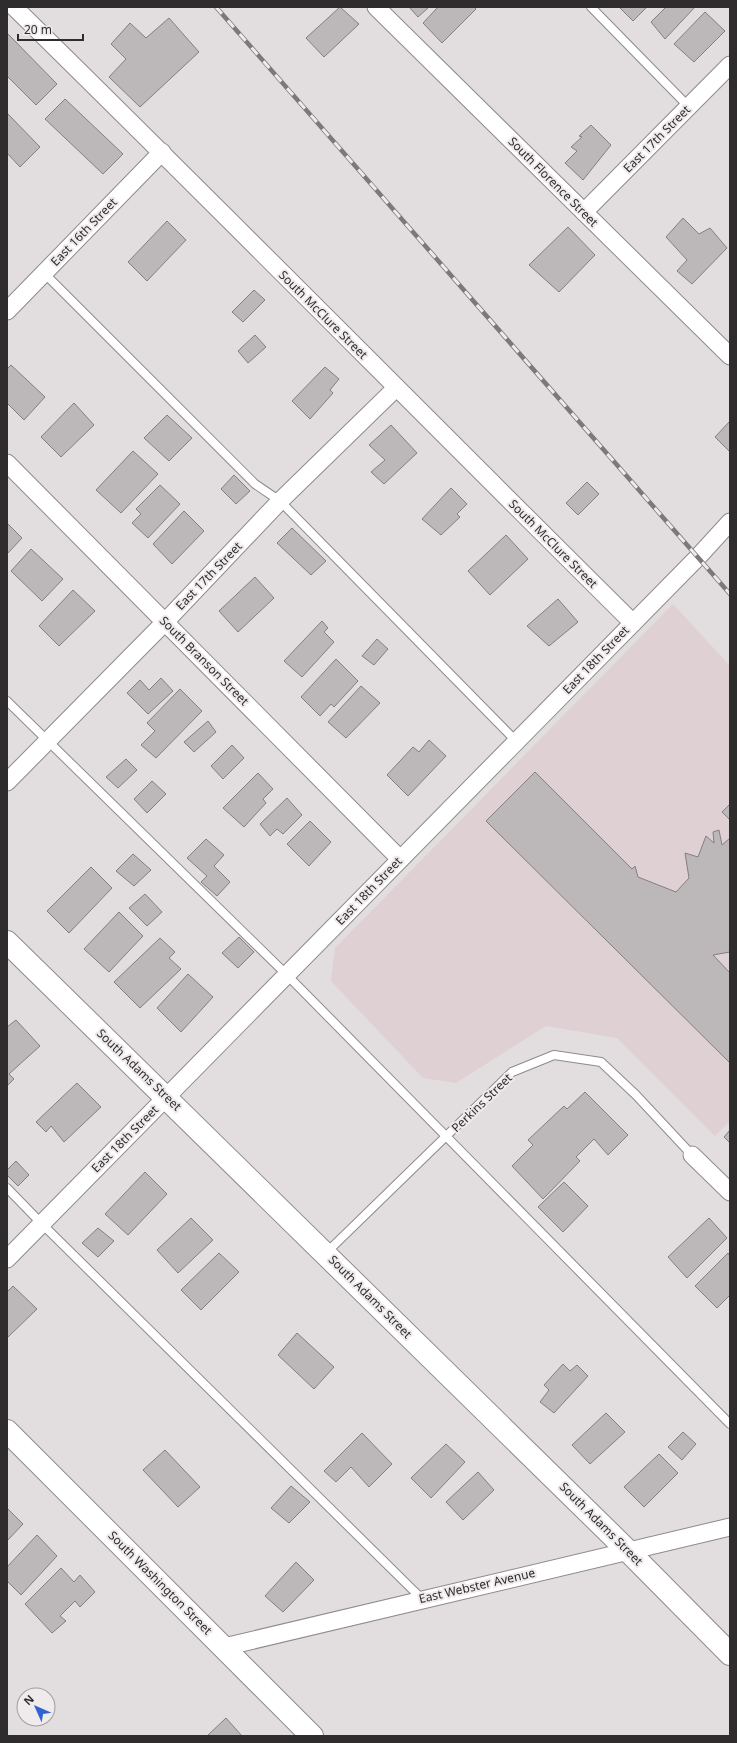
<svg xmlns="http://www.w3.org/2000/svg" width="737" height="1743" font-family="'Noto Sans',sans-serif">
  <rect width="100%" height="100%" fill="#e2ddde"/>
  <!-- built -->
  <path fill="#dfd0d3" d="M673 604 730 666V1121L715 1136 617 1038 546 1026 456 1083 423 1078 331 981 335 948Z"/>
  <!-- building -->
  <g fill="#bcb7b9" stroke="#837f81">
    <path d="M340 7 359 24 324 57 306 38Z"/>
    <path d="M409 7H429L418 17Z"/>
    <path d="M438 7H474L476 9 442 43 423 23Z"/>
    <path d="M619 7H647L633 21Z"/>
    <path d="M666 7H695L665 39 651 22Z"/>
    <path d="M705 12 725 31 694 62 674 44Z"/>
    <path d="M169 18 199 52 140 107 109 77 126 59 111 44 130 23 146 38Z"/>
    <path d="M7 33 57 84 36 105 7 76Z"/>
    <path d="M65 99 123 154 103 174 45 119Z"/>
    <path d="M7 113 40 147 20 167 7 153Z"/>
    <path d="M591 125 611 145 583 180 565 163 577 151 571 147 582 137 579 136Z"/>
    <path d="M683 218 699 234 710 228 727 248 692 284 677 271 687 260 666 237Z"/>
    <path d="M167 221 186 240 147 281 128 262Z"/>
    <path d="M568 227 595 255 559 292 529 265Z"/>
    <path d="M254 290 265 300 243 322 232 312Z"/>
    <path d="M255 335 266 347 248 363 238 351Z"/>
    <path d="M11 365 45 397 24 420 7 403V369Z"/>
    <path d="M325 367 339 379 330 390 333 393 310 419 292 401Z"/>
    <path d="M74 403 94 425 61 457 41 437Z"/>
    <path d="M167 415 192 438 169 461 144 438Z"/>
    <path d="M730 421V452L715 437Z"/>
    <path d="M391 425 417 453 384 484 371 472 385 460 369 445Z"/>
    <path d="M133 451 158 474 121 513 96 490Z"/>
    <path d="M234 475 250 491 236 504 221 489Z"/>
    <path d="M587 482 599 494 578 515 566 503Z"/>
    <path d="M160 485 180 504 148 538 132 523 141 514 136 509Z"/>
    <path d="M451 488 467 504 457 514 460 517 441 535 422 519Z"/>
    <path d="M184 511 204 531 172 564 153 544Z"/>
    <path d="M7 523 22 538 7 554Z"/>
    <path d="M292 528 326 561 311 575 277 543Z"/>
    <path d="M506 535 528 559 490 595 468 571Z"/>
    <path d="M31 549 63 579 42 601 11 571Z"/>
    <path d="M255 577 274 598 238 632 219 611Z"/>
    <path d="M73 590 95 611 59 646 39 626Z"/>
    <path d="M558 599 578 622 549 646 527 626Z"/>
    <path d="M322 621 328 628 324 632 334 642 302 677 284 661Z"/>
    <path d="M377 639 388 649 374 665 362 656Z"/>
    <path d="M336 659 358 681 334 707 331 704 320 716 301 697Z"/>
    <path d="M161 678 173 691 148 714 127 693 140 680 149 690Z"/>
    <path d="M361 686 380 703 346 738 328 722Z"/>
    <path d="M180 689 202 711 156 758 141 745 155 731 147 723Z"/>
    <path d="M208 721 216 732 194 752 184 742Z"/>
    <path d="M429 740 446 756 408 796 387 775 413 747 419 752Z"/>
    <path d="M232 745 244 758 223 779 211 766Z"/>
    <path d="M126 759 137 770 118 788 106 777Z"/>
    <path d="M535 772 632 869 635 866 638 877 676 892 689 878 685 853 698 857 706 836 714 843 713 832 719 830 722 845 730 838V952L713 955 730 973V1063L486 821Z"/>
    <path d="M258 773 273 789 263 799 266 803 244 827 223 808Z"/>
    <path d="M152 781 166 794 147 813 134 799Z"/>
    <path d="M287 798 302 815 283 834 277 829 270 836 260 824Z"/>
    <path d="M730 804V820L722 812Z"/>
    <path d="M310 821 331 842 309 866 287 844Z"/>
    <path d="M206 839 224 855 214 866 230 882 217 896 201 882 207 876 187 858Z"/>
    <path d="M133 854 151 870 134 886 116 871Z"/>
    <path d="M91 867 112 888 69 933 47 911Z"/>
    <path d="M145 894 162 912 147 926 129 908Z"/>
    <path d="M119 912 143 936 109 972 84 949Z"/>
    <path d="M239 937 254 952 238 968 222 953Z"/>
    <path d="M160 938 175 952 169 958 181 969 140 1008 114 982Z"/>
    <path d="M188 974 213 997 181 1032 157 1008Z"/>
    <path d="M16 1020 40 1046 9 1074 14 1079 7 1086V1027Z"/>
    <path d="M77 1083 101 1107 64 1142 51 1126 46 1132 36 1122Z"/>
    <path d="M585 1092 628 1135 608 1155 594 1139 576 1157 580 1161 543 1199 512 1166 533 1145 528 1140 564 1106 567 1109Z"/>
    <path d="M730 1130V1143L724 1137Z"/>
    <path d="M16 1161 29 1175 18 1186 7 1175V1170Z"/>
    <path d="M145 1172 167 1194 128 1235 105 1214Z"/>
    <path d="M564 1182 588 1206 563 1232 538 1207Z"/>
    <path d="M191 1218 213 1240 178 1273 157 1250Z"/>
    <path d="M709 1218 727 1238 687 1278 668 1257Z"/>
    <path d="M98 1228 114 1241 98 1257 82 1243Z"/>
    <path d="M219 1253 239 1272 201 1310 181 1290Z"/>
    <path d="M728 1253 730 1256V1295L717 1308 695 1286Z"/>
    <path d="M13 1286 37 1309 7 1338V1292Z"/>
    <path d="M297 1333 334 1367 314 1389 278 1355Z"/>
    <path d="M563 1364 570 1371 577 1365 588 1376 554 1413 540 1402 549 1390 544 1385Z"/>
    <path d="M606 1413 625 1432 590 1464 572 1445Z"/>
    <path d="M683 1432 696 1444 682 1460 668 1447Z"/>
    <path d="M362 1433 392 1464 369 1487 351 1467 336 1482 324 1471Z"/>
    <path d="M446 1444 465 1462 431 1498 411 1478Z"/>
    <path d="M165 1450 200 1487 178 1507 143 1470Z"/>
    <path d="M659 1454 678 1473 644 1507 624 1487Z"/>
    <path d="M478 1472 494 1490 463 1520 446 1502Z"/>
    <path d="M291 1486 310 1502 289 1523 271 1508Z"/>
    <path d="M7 1508 23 1524 7 1541Z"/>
    <path d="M37 1535 57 1556 21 1595 7 1581V1567Z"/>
    <path d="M296 1562 314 1580 283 1612 265 1596Z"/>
    <path d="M61 1568 74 1582 80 1575 95 1592 80 1607 75 1601 60 1616 66 1621 52 1633 25 1604Z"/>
    <path d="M226 1718 242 1736H207Z"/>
  </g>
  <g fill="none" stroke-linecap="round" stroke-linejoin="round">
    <defs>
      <g id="lane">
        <path d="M591 7 689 107"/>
        <path d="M44 273 255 484 280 501 517 742"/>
        <path d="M7 701 287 975 730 1424"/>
        <path d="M7 1188 42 1224 422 1599"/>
        <path d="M326 1253 512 1072 554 1055 601 1062 636 1095 692 1155"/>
      </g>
      <g id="street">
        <path d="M14 7C222 211 426 418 633 623"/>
        <path d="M376 7 730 356"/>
        <path d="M584 212 730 65"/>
        <path d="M7 311 162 152"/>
        <path d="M7 463 400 859"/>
        <path d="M7 782 165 622 280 501 396 388"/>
        <path d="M692 1155 730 1192"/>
        <path d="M7 1259 698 557 730 522"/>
        <path d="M224 1647 730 1527"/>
      </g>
      <g id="secondary">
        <path d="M7 942 628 1551 730 1654"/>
        <path d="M7 1431 312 1736"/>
      </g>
    </defs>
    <!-- lane casing -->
    <use href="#lane" stroke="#908b8b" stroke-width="10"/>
    <!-- street casing -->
    <use href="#street" stroke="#908b8b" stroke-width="19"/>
    <!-- secondary casing -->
    <use href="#secondary" stroke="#908b8b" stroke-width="24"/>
    <!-- lane -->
    <use href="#lane" stroke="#fff" stroke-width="8"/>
    <!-- street -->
    <use href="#street" stroke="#fff" stroke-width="17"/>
    <!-- secondary -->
    <use href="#secondary" stroke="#fff" stroke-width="22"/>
    <defs>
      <path id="rail" d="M216 7 730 594"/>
    </defs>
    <!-- rail casing -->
    <use href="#rail" stroke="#7c7979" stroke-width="4.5"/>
    <!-- rail -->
    <use href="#rail" stroke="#efeaeb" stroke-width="3" stroke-dasharray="9" stroke-linecap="butt"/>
  </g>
  <g text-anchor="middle" stroke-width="4" stroke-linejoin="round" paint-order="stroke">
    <!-- street labels -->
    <g font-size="12" fill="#2e2c2c" stroke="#efeaeb">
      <text transform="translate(657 139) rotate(-45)" y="4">East 17th Street</text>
      <text transform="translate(553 182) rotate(45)" y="4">South Florence Street</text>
      <text transform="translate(84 232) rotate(-46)" y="4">East 16th Street</text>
      <text transform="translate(323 315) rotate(45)" y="4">South McClure Street</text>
      <text transform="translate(553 544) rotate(45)" y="4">South McClure Street</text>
      <text transform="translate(209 576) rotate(-46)" y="4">East 17th Street</text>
      <text transform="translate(596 660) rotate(-46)" y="4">East 18th Street</text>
      <text transform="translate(204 661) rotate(45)" y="4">South Branson Street</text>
      <text transform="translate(369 891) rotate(-46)" y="4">East 18th Street</text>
      <text transform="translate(139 1070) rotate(44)" y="4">South Adams Street</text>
      <text transform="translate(482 1103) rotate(-44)" y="4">Perkins Street</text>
      <text transform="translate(125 1139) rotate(-45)" y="4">East 18th Street</text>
      <text transform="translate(370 1297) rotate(45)" y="4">South Adams Street</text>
      <text transform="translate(601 1524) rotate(45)" y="4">South Adams Street</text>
      <text transform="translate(160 1583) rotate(45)" y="4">South Washington Street</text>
      <text transform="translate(477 1586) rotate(-13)" y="4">East Webster Avenue</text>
    </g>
  </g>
  <!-- border -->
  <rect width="737" height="1743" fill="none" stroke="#2e2c2c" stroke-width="16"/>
  <!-- north arrow -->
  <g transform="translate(36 1707) rotate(315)"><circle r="19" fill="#efeaeb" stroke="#a29e9f"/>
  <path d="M0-3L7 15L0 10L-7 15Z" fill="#3162d1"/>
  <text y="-6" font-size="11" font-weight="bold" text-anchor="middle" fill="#2e2c2c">N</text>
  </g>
  <!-- scale -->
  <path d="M18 34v6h65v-6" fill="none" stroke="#2e2c2c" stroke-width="2"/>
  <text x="24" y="34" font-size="12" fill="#2e2c2c" stroke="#efeaeb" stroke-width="3" paint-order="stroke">20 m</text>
</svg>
